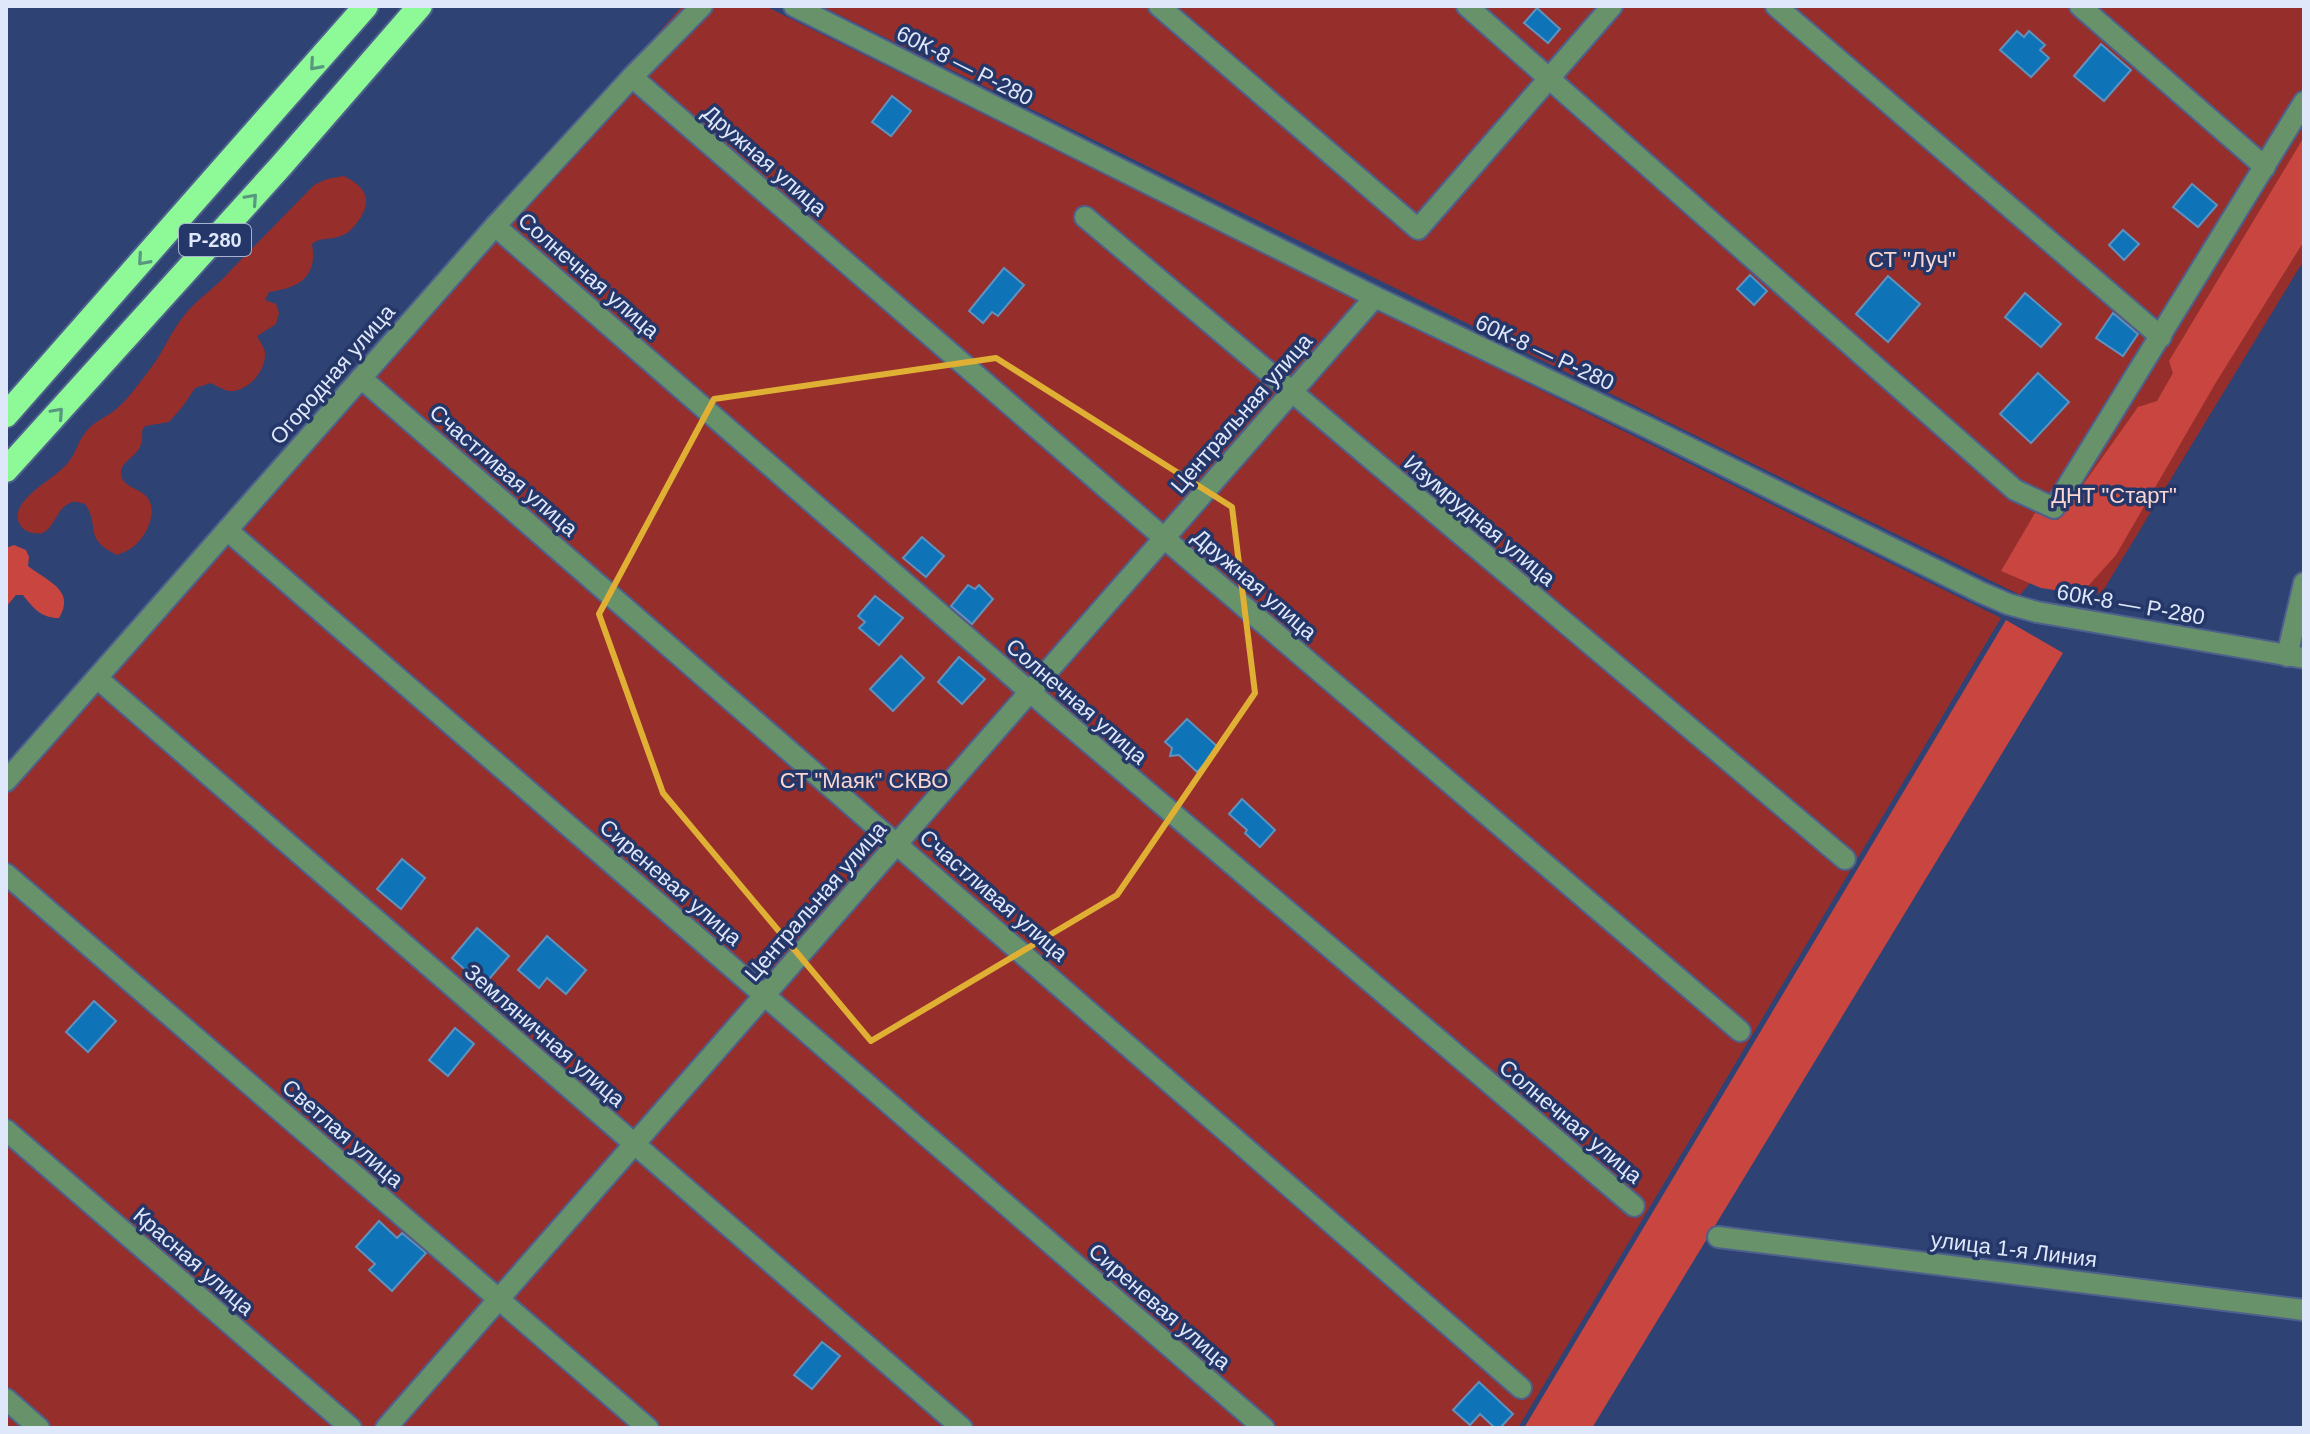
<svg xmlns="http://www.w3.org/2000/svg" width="2310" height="1434" font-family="Helvetica,sans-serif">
  <rect width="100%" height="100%" fill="#2e4274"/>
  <!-- green -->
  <g fill="#962f2b">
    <path d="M682 6H765L2001 618 1518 1428H6V774Z"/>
    <path d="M821 6H2304V260L2101 594 2030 583 2020 595Z"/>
    <path d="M344 176C362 185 373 196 361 217 356 224 351 232 343 235 331 241 322 236 312 244 318 277 299 288 269 292L265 300 276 304 279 313 276 324 257 336C260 342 265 348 265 353 266 372 247 392 229 391 223 390 217 386 211 383L195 388 183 406 169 422 145 426 142 431C145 458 121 457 121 473 121 487 140 488 147 497 159 512 146 537 133 547 129 550 122 553 117 555 82 538 101 527 85 504 78 502 74 500 68 504 54 511 53 538 33 533 27 532 22 529 19 523 9 498 58 479 70 460 76 452 78 442 85 433 93 422 103 419 114 411 127 401 140 382 150 369 163 353 170 333 183 317 197 298 216 288 231 270L314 185 327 179Z"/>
  </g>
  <!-- forest -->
  <g fill="#c84540">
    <path d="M2304 137V241L2215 384 2116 555 2081 594 2041 588 2001 571 2035 513 2058 520 2138 407 2157 401 2173 373 2169 361Z"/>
    <path d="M14 545 26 550 29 557 28 566C45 580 77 590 59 618 41 618 33 608 23 595H16L6 607V548Z"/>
    <path d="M2006 620 2063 653 1592 1428H1524Z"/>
  </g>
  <!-- building -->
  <g fill="#0f74b7" stroke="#5e92c0" stroke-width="2">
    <path d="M1537 8 1560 29 1548 43 1524 23Z"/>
    <path d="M2017 31 2024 37 2029 31 2045 45 2040 50 2049 58 2031 77 2000 50Z"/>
    <path d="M2101 44 2131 70 2104 101 2074 76Z"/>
    <path d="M892 96 911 111 891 136 872 122Z"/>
    <path d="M2192 184 2217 205 2198 227 2173 207Z"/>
    <path d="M2123 230 2139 244 2124 260 2109 245Z"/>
    <path d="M1004 268 1024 285 998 316 992 312 983 323 969 311Z"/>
    <path d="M1750 275 1767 291 1754 305 1737 289Z"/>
    <path d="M1888 276 1920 304 1888 342 1856 314Z"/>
    <path d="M2025 293 2061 324 2041 347 2005 317Z"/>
    <path d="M2113 313 2138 334 2123 356 2096 338Z"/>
    <path d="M2038 373 2069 402 2031 443 2000 414Z"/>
    <path d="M922 537 944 556 926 577 903 558Z"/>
    <path d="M968 585 975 589 979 585 993 599 972 624 951 606Z"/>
    <path d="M875 596 903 618 879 645 859 628 865 622 858 616Z"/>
    <path d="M901 656 924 678 893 711 870 689Z"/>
    <path d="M959 657 985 679 962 704 938 682Z"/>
    <path d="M1187 719 1219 748 1197 772 1179 755 1170 756 1172 748 1165 742Z"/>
    <path d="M1242 799 1275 830 1260 847 1245 833 1247 830 1229 814Z"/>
    <path d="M402 859 425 878 401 909 377 889Z"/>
    <path d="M477 928 509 956 483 986 452 958Z"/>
    <path d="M547 936 586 970 566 994 547 978 539 988 518 970Z"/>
    <path d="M94 1001 116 1021 88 1052 66 1032Z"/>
    <path d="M455 1028 474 1044 448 1076 429 1060Z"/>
    <path d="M379 1221 397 1238 402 1233 426 1253 392 1291 369 1270 375 1264 356 1247Z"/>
    <path d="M822 1342 840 1356 812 1389 794 1375Z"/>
    <path d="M1479 1382 1513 1414 1500 1428H1495L1480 1414 1470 1425 1453 1410Z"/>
  </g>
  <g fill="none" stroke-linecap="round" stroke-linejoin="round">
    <defs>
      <g id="minor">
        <path d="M794 6 1375 297 1647 427 1980 592 2008 604 2037 612 2304 658"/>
        <path d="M1159 6 1418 229 1612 6"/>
        <path d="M1467 6 2015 490 2054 508 2304 102"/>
        <path d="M1776 6 2161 337"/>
        <path d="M2080 6 2265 167"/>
        <path d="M632 77 1164 538 1740 1031"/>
        <path d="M1085 217 1845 859"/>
        <path d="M495 226 1030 692 1634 1206"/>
        <path d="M361 378 1521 1388"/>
        <path d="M227 530 1264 1428"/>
        <path d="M2287 656 2304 583"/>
        <path d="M97 678 962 1428"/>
        <path d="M6 781 495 226 632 77 702 6"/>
        <path d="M6 874 648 1428"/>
        <path d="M6 1130 351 1428"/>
        <path d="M1718 1237 2304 1310"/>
        <path d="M6 1399 39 1428"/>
        <path d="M386 1428 1375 297"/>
      </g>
      <g id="highway">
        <path d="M6 415 366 6"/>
        <path d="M6 470 280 167 420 6"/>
      </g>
    </defs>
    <!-- minor casing -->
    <use href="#minor" stroke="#4e608c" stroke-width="24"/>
    <!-- highway casing -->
    <use href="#highway" stroke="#4e608c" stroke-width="28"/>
    <!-- minor -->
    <use href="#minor" stroke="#67926a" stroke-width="20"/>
    <!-- highway -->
    <use href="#highway" stroke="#8dfa97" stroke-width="24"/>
  </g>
  <!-- one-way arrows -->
  <defs><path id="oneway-chevron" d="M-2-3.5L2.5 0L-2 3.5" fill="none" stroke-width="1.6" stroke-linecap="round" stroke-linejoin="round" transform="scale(2)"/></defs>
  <g stroke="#589880">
    <use href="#oneway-chevron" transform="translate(315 65) rotate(131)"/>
    <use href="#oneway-chevron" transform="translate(252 199) rotate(-48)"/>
    <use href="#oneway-chevron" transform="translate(143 260) rotate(131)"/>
    <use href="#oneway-chevron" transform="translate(58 413) rotate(-48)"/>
  </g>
  <!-- marked area -->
  <path fill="none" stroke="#e0b034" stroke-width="6" stroke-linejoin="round" d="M996 358 1232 507 1255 693 1117 895 871 1041 663 793 599 614 714 399Z"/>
  <g text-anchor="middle" stroke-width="7" stroke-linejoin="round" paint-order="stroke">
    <!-- shield labels -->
    <rect fill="#243768" stroke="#a7b2ce" stroke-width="2" x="179" y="224" width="72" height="32" rx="6"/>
    <g font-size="20" font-weight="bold" fill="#dfe7fa">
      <text x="215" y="247">Р-280</text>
    </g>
    <!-- street labels -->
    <g font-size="22" fill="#dfe7fa" stroke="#243768">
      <text transform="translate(965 65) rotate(27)" y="8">60К-8 — Р-280</text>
      <text transform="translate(765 160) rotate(41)" y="8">Дружная улица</text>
      <text transform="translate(589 275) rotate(41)" y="8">Солнечная улица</text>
      <text transform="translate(1545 352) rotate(25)" y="8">60К-8 — Р-280</text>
      <text transform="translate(332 374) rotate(-49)" y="8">Огородная улица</text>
      <text transform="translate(1241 413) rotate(-49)" y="8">Центральная улица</text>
      <text transform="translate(504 470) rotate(41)" y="8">Счастливая улица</text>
      <text transform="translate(1480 520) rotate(40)" y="8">Изумрудная улица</text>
      <text transform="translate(1255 584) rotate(41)" y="8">Дружная улица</text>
      <text transform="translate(2131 604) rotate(10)" y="8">60К-8 — Р-280</text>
      <text transform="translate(1077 701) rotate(41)" y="8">Солнечная улица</text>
      <text transform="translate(671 882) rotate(41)" y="8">Сиреневая улица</text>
      <text transform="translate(994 895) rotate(41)" y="8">Счастливая улица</text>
      <text transform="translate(815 901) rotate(-49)" y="8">Центральная улица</text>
      <text transform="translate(545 1035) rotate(41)" y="8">Земляничная улица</text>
      <text transform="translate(1571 1121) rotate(40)" y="8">Солнечная улица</text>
      <text transform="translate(343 1133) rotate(41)" y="8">Светлая улица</text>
      <text transform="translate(2014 1249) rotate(7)" y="8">улица 1-я Линия</text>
      <text transform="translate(194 1261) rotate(41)" y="8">Красная улица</text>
      <text transform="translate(1160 1306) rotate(41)" y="8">Сиреневая улица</text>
    </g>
    <!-- park labels -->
    <g font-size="22" fill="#f9d6d1" stroke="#243768">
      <text x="1912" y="267">СТ "Луч"</text>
      <text x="2114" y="503">ДНТ "Старт"</text>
      <text x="864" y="788">СТ "Маяк" СКВО</text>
    </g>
  </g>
  <!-- border -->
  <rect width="2310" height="1434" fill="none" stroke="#dfe7fa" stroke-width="16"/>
</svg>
